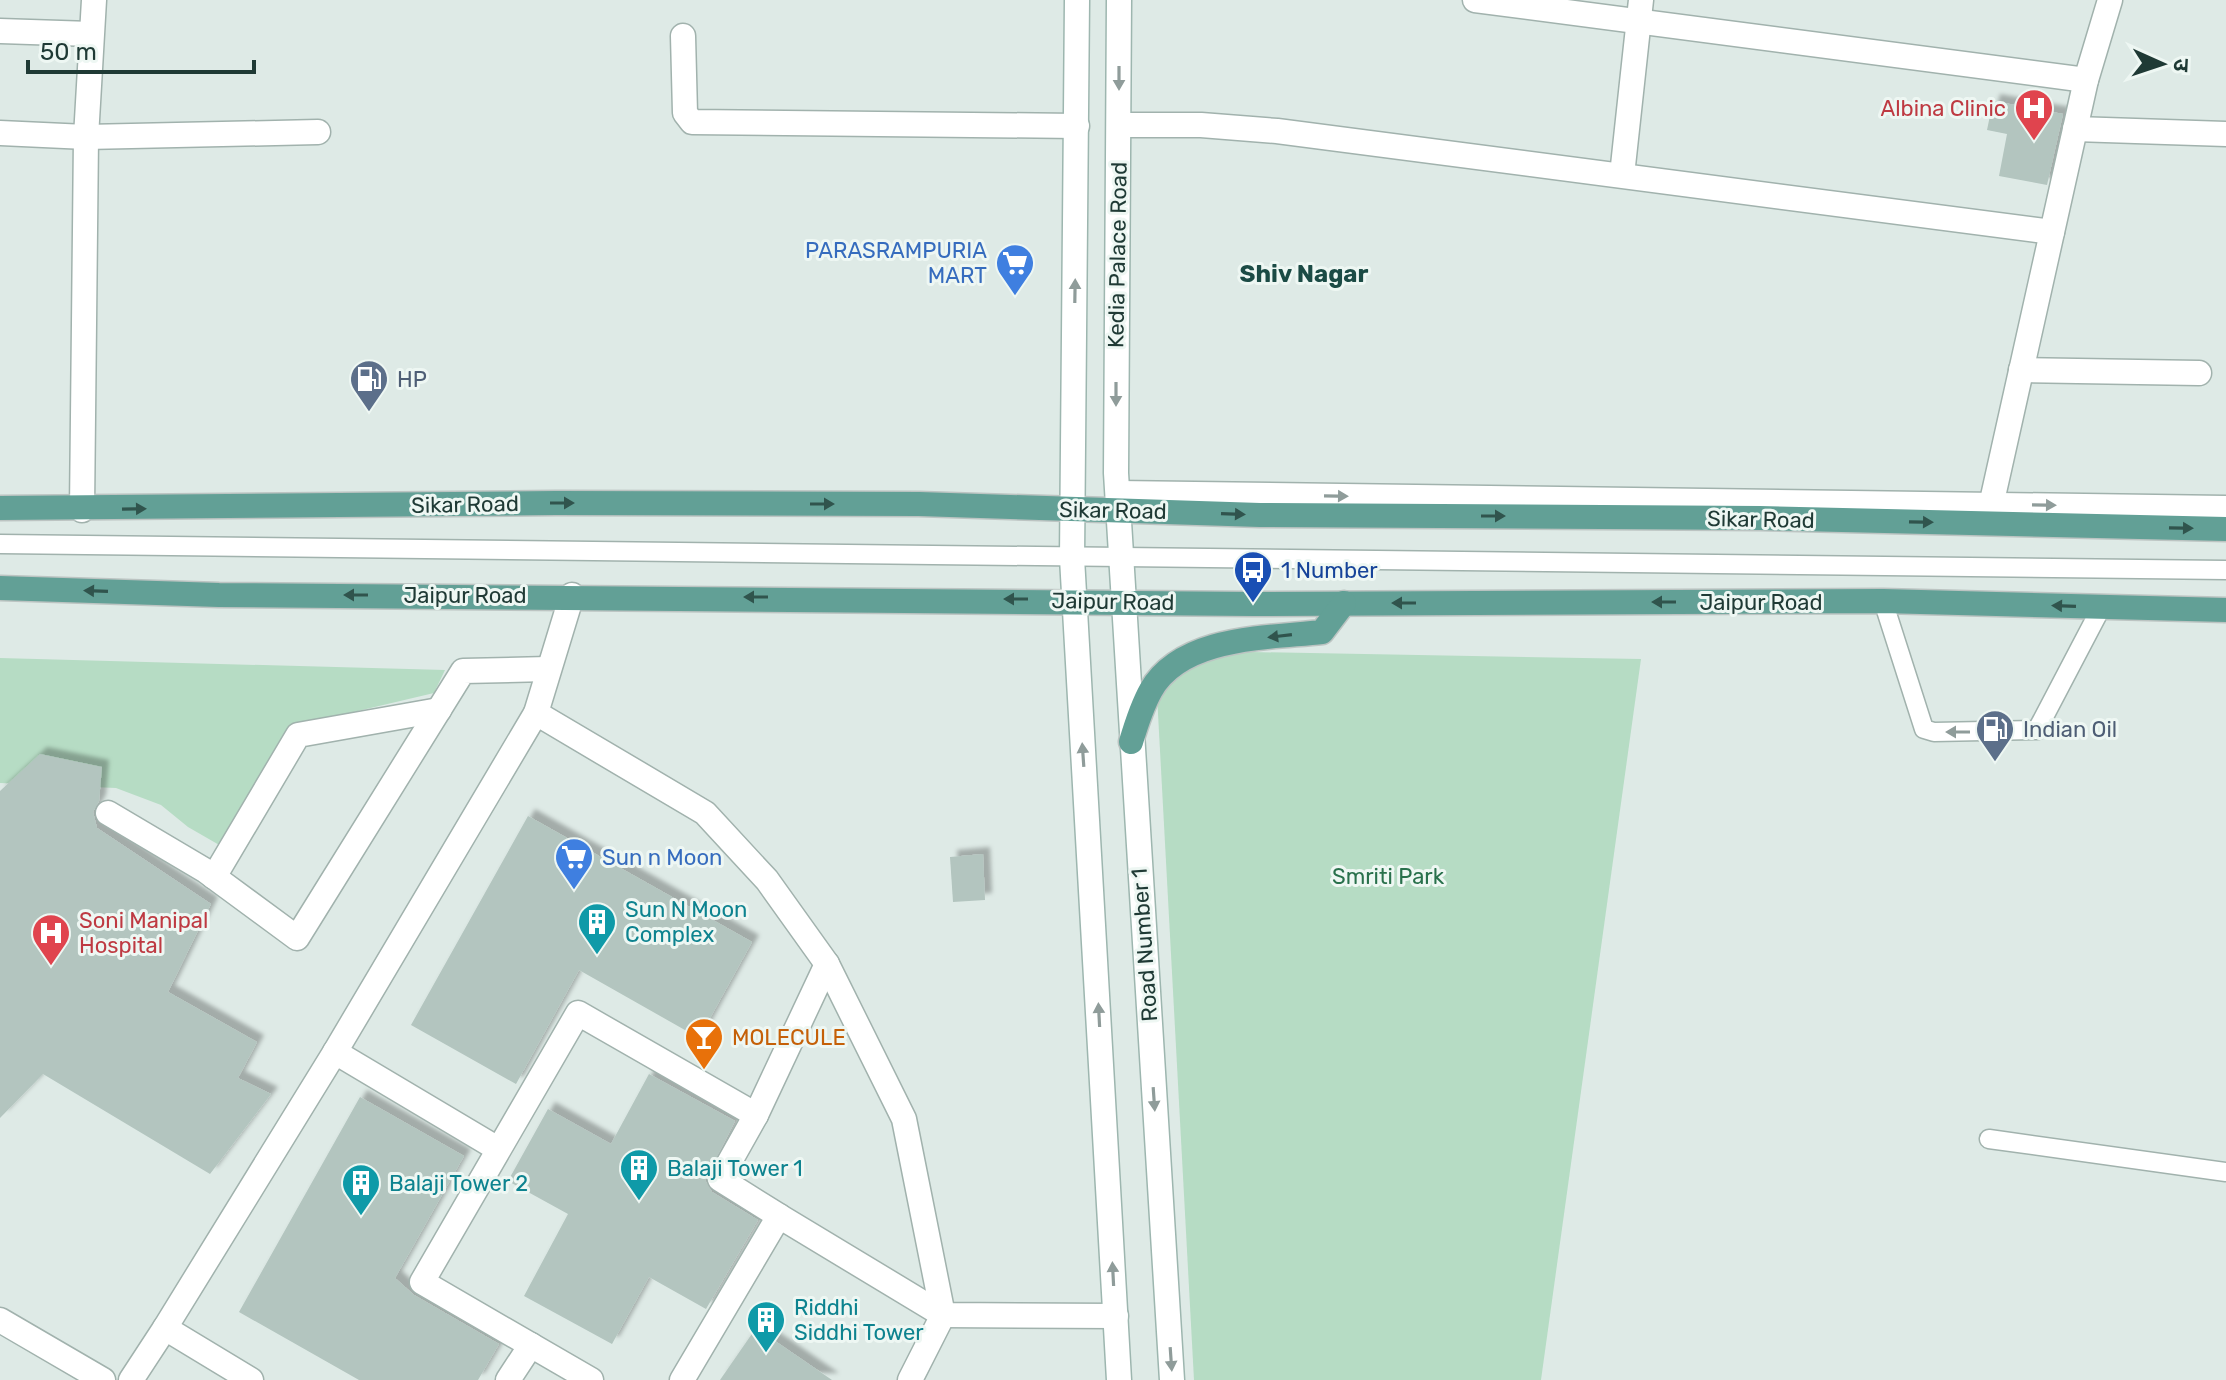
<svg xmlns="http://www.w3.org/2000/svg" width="2226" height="1380" font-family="Rubik,'Noto Sans Devanagari',sans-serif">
  <defs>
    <filter id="shadow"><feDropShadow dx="7" dy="-7" stdDeviation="2" flood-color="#0004"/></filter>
  </defs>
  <rect width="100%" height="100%" fill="#deeae6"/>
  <!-- green -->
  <g fill="#b6dcc4">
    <path d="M1251 652 1641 659 1541 1380H1194L1157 695 1173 674 1226 654Z"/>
    <path d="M0 658 445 670 434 693 290 727 221 846 188 827 161 805 116 788 0 783Z"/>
  </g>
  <!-- building -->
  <g fill="#b3c5bf" filter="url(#shadow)">
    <path d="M1993 101 2063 114 2047 185 1999 176 2007 134 1987 130Z"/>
    <path d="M40 754 102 767 99 801 93 812 97 828 211 904 168 992 257 1042 238 1078 271 1094 210 1174 43 1074 0 1118V791Z"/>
    <path d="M528 816 752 942 699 1038 579 970 516 1084 411 1025Z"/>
    <path d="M983 854 985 900 953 902 950 857Z"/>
    <path d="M649 1074 735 1121 705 1180 712 1192 758 1220 706 1309 649 1277 612 1344 524 1296 568 1214 508 1181 548 1109 611 1144Z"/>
    <path d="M360 1097 464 1156 395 1278 414 1295 499 1344 478 1380H359L239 1312Z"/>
    <path d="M756 1328 832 1380H720Z"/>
  </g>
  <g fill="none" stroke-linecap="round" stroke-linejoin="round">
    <defs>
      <g id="lane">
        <path d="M0 544 2226 570"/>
        <path d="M1883 601 1924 729 1934 732 2037 730 2101 608"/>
        <path d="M1989 1139 2226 1172"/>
      </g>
      <g id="street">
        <path d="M1475 0 2086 80"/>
        <path d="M0 31 91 34"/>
        <path d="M683 36 685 113 692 122 1077 126"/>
        <path d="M1120 125H1201L1277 131 2052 232"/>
        <path d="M2075 129 2226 134"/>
        <path d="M0 133 86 137 318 132"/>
        <path d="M1622 175 1641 0"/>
        <path d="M2021 370 2199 373"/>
        <path d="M1118 493 2226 508"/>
        <path d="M82 510 86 137 94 0"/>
        <path d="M1988 519 2086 80 2110 0"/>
        <path d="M536 713 572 595"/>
        <path d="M108 813 206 871 297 938 463 671 548 669"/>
        <path d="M214 877 298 735 439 710"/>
        <path d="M335 1052 498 1149"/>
        <path d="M779 1216 943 1315 1116 1316"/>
        <path d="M0 1320 103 1380"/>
        <path d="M131 1380 165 1328"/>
        <path d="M251 1380 165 1328 335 1052 536 713 705 813 767 880 827 964 904 1119 943 1315 910 1380"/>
        <path d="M508 1380 531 1345"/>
        <path d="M591 1380 422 1282 578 1013 756 1115"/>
        <path d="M682 1380 779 1216 720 1179 756 1115 827 964"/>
      </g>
      <g id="secondary">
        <path d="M1077 0 1072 558 1119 1380"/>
        <path d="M1119 0 1116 473 1172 1380"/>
      </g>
      <g id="primary">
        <path d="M0 508 556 503 919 504 1260 515 1760 518 2226 529"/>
        <path d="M0 588 219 595 1253 604 1883 601 2226 610"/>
        <path d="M1131 742C1136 725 1142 706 1151 690 1182 636 1268 638 1322 632L1344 603"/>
      </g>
    </defs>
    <!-- lane casing -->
    <use href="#lane" stroke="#a1b2ad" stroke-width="21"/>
    <!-- street casing -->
    <use href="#street" stroke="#a1b2ad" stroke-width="27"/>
    <!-- secondary casing -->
    <use href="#secondary" stroke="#9db6af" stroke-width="27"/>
    <!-- primary casing -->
    <use href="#primary" stroke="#bcc4c2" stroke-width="27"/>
    <!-- lane -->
    <use href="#lane" stroke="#fff" stroke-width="18"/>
    <!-- street -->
    <use href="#street" stroke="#fff" stroke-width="24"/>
    <!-- secondary -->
    <use href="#secondary" stroke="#fff" stroke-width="24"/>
    <!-- primary -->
    <use href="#primary" stroke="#62a096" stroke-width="24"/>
  </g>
  <!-- one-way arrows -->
  <defs><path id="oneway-solid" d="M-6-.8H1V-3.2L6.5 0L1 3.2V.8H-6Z" transform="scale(2)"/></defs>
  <g fill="#8f9c9a">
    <use href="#oneway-solid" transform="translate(1119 78) rotate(90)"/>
    <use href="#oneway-solid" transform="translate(1075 291) rotate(-89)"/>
    <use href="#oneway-solid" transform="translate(1116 394) rotate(90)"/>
    <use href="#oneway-solid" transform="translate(1336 496) rotate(1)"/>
    <use href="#oneway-solid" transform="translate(2044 505) rotate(1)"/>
    <use href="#oneway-solid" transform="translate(1958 732) rotate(-180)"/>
    <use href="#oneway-solid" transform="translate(1083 755) rotate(-94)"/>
    <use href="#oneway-solid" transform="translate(1099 1015) rotate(-93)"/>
    <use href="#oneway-solid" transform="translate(1154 1099) rotate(86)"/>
    <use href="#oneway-solid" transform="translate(1113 1274) rotate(-93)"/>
    <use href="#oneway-solid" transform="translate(1171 1359) rotate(86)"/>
  </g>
  <g fill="#30544d">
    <use href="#oneway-solid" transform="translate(562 503)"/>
    <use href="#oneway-solid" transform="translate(822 504)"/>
    <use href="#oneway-solid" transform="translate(134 509) rotate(-1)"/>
    <use href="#oneway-solid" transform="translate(1233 514) rotate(2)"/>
    <use href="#oneway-solid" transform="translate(1493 516)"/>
    <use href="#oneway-solid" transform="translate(1921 522) rotate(1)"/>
    <use href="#oneway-solid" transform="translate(2181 528) rotate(1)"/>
    <use href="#oneway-solid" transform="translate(96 591) rotate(-178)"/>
    <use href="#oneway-solid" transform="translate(356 595) rotate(-180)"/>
    <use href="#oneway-solid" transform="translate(756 597) rotate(-180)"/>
    <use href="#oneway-solid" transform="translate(1016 599) rotate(-180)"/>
    <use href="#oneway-solid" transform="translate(1664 602) rotate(180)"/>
    <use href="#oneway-solid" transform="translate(1404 603) rotate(180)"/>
    <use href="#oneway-solid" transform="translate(2064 606) rotate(-178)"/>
    <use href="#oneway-solid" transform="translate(1280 636) rotate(173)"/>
  </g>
  <!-- icons -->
  <defs>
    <symbol id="hospital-pin" viewBox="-11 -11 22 30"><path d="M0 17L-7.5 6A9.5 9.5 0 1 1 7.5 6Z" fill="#e0444e" stroke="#eef7f3"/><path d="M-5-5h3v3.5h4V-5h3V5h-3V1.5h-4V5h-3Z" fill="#fff"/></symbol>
    <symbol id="supermarket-pin" viewBox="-11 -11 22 30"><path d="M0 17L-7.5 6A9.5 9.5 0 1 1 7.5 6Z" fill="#3f7fe0" stroke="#eef7f3"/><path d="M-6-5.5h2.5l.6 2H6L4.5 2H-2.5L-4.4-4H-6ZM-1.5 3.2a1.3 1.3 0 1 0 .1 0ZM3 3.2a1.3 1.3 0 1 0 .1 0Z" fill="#fff"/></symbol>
    <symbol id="fuel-pin" viewBox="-11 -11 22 30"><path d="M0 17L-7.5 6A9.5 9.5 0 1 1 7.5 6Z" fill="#5c6f8a" stroke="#eef7f3"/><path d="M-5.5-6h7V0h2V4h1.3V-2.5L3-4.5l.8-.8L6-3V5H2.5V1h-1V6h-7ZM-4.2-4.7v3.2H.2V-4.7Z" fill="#fff"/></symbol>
    <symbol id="bus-pin" viewBox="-11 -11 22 30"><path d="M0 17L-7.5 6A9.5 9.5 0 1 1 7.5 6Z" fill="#1a4fb4" stroke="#eef7f3"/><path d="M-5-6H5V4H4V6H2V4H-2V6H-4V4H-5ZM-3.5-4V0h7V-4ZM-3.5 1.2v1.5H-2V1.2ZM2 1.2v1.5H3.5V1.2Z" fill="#fff"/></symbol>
    <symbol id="building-pin" viewBox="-11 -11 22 30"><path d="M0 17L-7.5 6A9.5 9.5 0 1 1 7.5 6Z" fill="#0f9aa8" stroke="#eef7f3"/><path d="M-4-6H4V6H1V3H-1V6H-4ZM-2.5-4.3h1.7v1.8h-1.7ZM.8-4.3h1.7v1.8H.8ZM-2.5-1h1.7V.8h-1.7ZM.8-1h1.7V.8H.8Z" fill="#fff"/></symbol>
    <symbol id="bar-pin" viewBox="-11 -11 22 30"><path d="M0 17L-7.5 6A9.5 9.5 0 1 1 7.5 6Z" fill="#e8710a" stroke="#eef7f3"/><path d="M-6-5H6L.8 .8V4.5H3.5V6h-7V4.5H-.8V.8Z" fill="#fff"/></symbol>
  </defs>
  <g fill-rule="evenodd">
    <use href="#hospital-pin" x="2012" y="86" width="44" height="60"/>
    <use href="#supermarket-pin" x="993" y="241" width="44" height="60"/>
    <use href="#fuel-pin" x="347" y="357" width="44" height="60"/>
    <use href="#bus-pin" x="1231" y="548" width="44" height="60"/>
    <use href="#fuel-pin" x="1973" y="707" width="44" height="60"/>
    <use href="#supermarket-pin" x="552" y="835" width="44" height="60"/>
    <use href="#building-pin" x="575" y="900" width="44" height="60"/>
    <use href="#hospital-pin" x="29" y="911" width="44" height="60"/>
    <use href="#bar-pin" x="682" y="1015" width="44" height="60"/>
    <use href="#building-pin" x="617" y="1146" width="44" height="60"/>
    <use href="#building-pin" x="339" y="1161" width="44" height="60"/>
    <use href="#building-pin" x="744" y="1298" width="44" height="60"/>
  </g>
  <g text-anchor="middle" stroke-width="6" stroke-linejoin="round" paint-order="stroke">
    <!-- health labels -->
    <g font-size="22" fill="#be3a42" stroke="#eef7f3" text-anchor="end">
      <text x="2006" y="116">Albina Clinic</text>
      <text x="79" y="928" text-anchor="start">Soni Manipal<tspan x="79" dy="25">Hospital</tspan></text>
    </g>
    <!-- shop labels -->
    <g font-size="22" fill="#366cbe" stroke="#eef7f3" text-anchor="end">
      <text x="987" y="258">PARASRAMPURIA<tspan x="987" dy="25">MART</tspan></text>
      <text x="602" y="865" text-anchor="start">Sun n Moon</text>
    </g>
    <!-- street labels -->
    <g font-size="22" fill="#1f3a35" stroke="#eef7f3">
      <text transform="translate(1117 255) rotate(-89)" y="8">Kedia Palace Road</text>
      <text transform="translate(465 504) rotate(-1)" y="8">Sikar Road</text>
      <text transform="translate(1113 510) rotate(1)" y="8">Sikar Road</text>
      <text transform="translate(1761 519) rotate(1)" y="8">Sikar Road</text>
      <text x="465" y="603">Jaipur Road</text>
      <text transform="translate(1113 601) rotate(1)" y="8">Jaipur Road</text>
      <text x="1761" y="610">Jaipur Road</text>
      <text transform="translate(1144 945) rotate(-94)" y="8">Road Number 1</text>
    </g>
    <!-- service labels -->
    <g font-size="22" fill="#4e5e75" stroke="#eef7f3" text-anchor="start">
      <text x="397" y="387">HP</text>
      <text x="2023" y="737">Indian Oil</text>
    </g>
    <!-- transit labels -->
    <g font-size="22" fill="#164399" stroke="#eef7f3" text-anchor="start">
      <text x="1281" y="578">1 Number</text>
    </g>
    <!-- park labels -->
    <g font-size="22" fill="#29714c" stroke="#eef7f3">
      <text x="1388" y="884">Smriti Park</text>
    </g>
    <!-- culture labels -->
    <g font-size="22" fill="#0d838f" stroke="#eef7f3" text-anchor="start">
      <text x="625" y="917">Sun N Moon<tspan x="625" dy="25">Complex</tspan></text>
      <text x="667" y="1176">Balaji Tower 1</text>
      <text x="389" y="1191">Balaji Tower 2</text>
      <text x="794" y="1315">Riddhi<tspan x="794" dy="25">Siddhi Tower</tspan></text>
    </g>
    <!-- food labels -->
    <g font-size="22" fill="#c56008" stroke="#eef7f3" text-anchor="start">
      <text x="732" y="1045">MOLECULE</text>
    </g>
    <!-- neighbourhood labels -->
    <g font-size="24" font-weight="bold" fill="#1b4b45" stroke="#eef7f3">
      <text x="1304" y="282">Shiv Nagar</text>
    </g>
  </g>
  <!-- north arrow -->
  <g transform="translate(2162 64) rotate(93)" stroke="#eef7f3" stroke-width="6" paint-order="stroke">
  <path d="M0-6L14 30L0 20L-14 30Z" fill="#1f3a35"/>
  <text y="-12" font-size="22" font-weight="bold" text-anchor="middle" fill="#1f3a35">उ</text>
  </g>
  <!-- scale -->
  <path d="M28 60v12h226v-12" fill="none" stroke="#1f3a35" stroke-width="4"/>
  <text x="40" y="60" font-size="24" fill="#1f3a35" stroke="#eef7f3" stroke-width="6" paint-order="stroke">50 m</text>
</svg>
